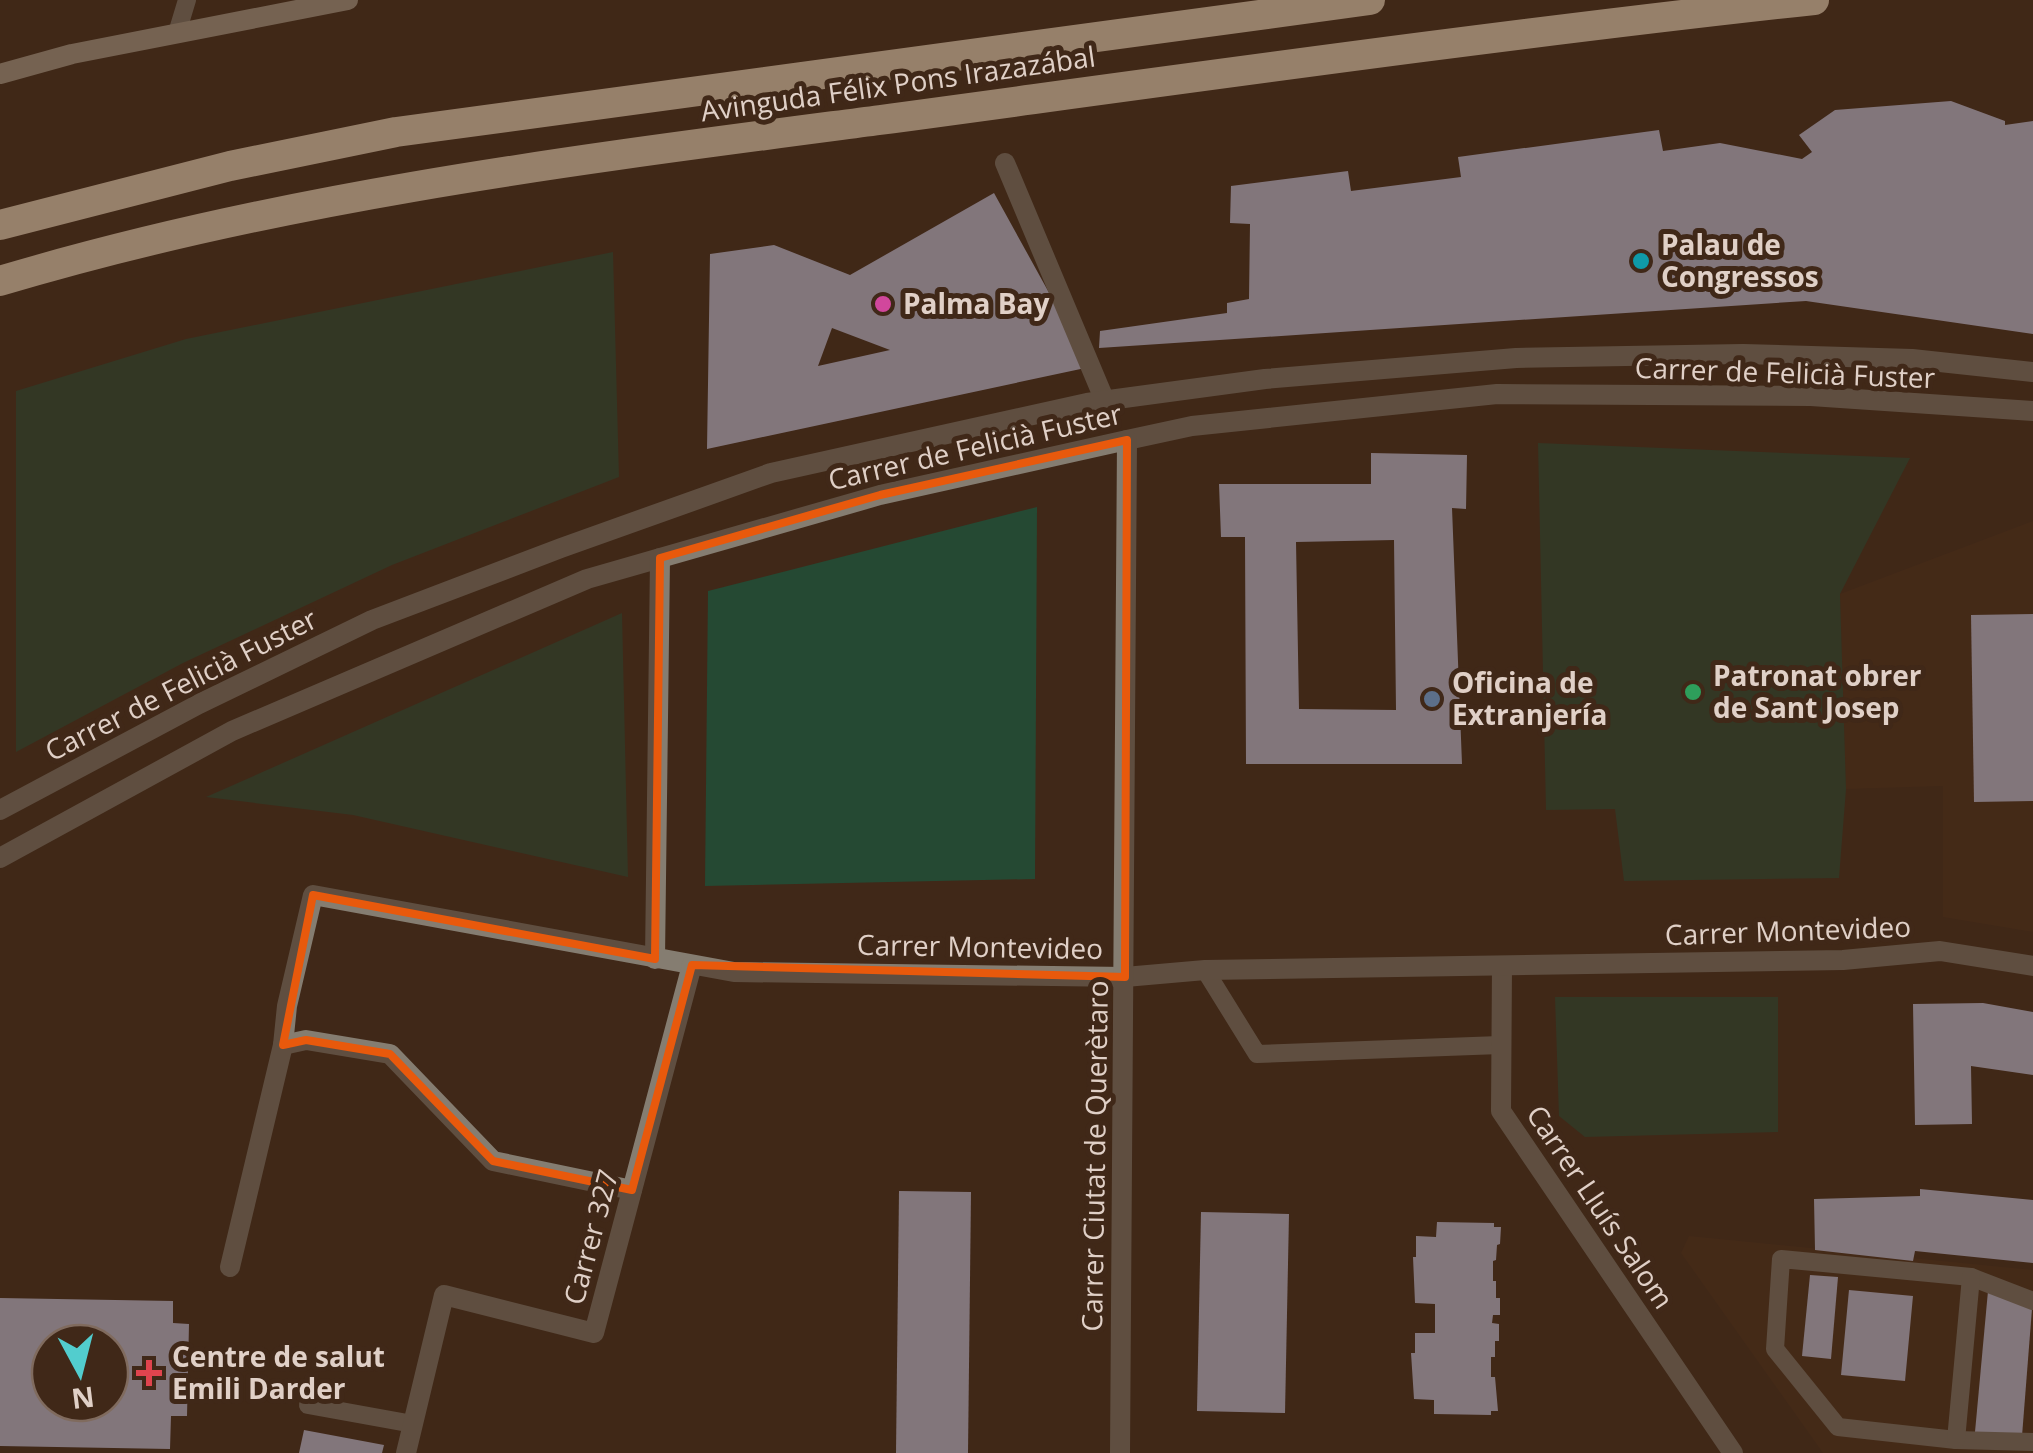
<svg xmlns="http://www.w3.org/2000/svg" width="2033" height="1453" font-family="'Open Sans',sans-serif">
  <rect width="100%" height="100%" fill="#402818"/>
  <!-- built -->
  <g fill="#4a2d18">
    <path d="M2033 521V932L1943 917V786L1846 789 1840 594Z"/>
    <path d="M1689 1236 2033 1270V1453H1823L1681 1253Z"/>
  </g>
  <!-- green -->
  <g fill="#254933">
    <path d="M613 252 619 477 392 565 183 663 16 752V391L186 339Z"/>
    <path d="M1538 443 1910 458 1840 594 1846 789 1839 878 1624 881 1615 809 1546 810Z"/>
    <path d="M1037 507 1035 879 705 886 708 591Z"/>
    <path d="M622 613 628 877 353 815 206 797Z"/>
    <path d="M1555 997H1778V1132L1585 1137 1559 1116Z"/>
  </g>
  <!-- building -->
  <g fill="#d3d4f4" fill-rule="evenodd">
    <path d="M1951 101 2005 121V125L2033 121V334L1806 301 1099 348 1100 331 1227 313V303L1249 299 1250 224 1230 223 1231 186 1348 171 1351 191 1461 177 1458 157 1659 130 1663 151 1720 143 1802 159 1812 152 1799 135 1835 110Z"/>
    <path d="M994 193 1090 367 707 449 710 254 774 245 850 275ZM832 328 890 350 818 366Z"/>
    <path d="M1371 453 1467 455 1466 509 1452 508 1462 764H1246L1245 537H1221L1219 484H1371ZM1394 540 1396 710 1299 709 1296 542Z"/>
    <path d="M2033 614V801L1974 802 1971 615Z"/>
    <path d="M1983 1003 2033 1012V1075L1971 1066 1972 1124 1915 1125 1913 1004Z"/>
    <path d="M1920 1189 2033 1200V1263L1915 1251 1913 1261 1815 1250 1814 1199 1920 1196Z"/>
    <path d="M899 1191 971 1192 968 1453H896Z"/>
    <path d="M1201 1212 1289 1214 1285 1413 1197 1411Z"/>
    <path d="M1437 1222 1494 1223V1227H1501L1500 1244 1497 1245 1496 1260 1493 1261V1281H1496V1298H1500V1315H1493L1492 1323 1499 1324V1341H1495V1357H1491V1377H1495L1498 1411H1491V1415L1434 1414V1400L1414 1399 1411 1353H1415V1333H1435V1304L1415 1303 1413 1257H1416V1236L1436 1237Z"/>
    <path d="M1810 1275 1838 1277 1831 1359 1802 1356Z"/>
    <path d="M1849 1290 1913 1296 1905 1381 1841 1375Z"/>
    <path d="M1988 1291 2033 1296 2022 1436 1975 1432Z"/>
    <path d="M0 1298 173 1301V1323L189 1324 187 1416H171L170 1449 0 1446ZM50 1343H110V1403H50Z"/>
    <path d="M304 1430 384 1445 382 1453H299Z"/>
  </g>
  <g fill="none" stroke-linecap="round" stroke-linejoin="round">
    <!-- lane -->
    <g stroke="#857d71" stroke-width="18">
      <path d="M177 33 187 0"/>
      <path d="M1205 970 1257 1054 1500 1045"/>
      <path d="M2033 1301 1971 1277 1781 1259 1775 1349 1838 1427 1956 1440 2033 1442"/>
      <path d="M308 1405 413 1424"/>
      <path d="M1956 1440 1971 1277"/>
    </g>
    <!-- street -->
    <g stroke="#857d71" stroke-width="20">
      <path d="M1005 163 1105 401"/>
      <path d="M0 810 199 704 372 620 561 548 771 473 1087 403 1265 379 1516 358 1743 354 1912 359 2033 372"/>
      <path d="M0 858 232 731 587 579 880 495 1127 440 1192 426 1497 394 1811 396 2033 411"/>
      <path d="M655 959 660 558"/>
      <path d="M1502 966 1501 1111 1733 1453"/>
      <path d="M283 1045 306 1040 390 1054 493 1161 632 1190"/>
      <path d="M230 1267 283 1045 287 1006 313 895 734 972 1125 977 1205 970 1843 960 1940 951 2033 966"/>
      <path d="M406 1453 444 1295 594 1333 692 965"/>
      <path d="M1120 1453 1127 440"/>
    </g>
    <!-- secondary -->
    <path stroke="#b6a997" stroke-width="20" d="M0 74 72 54 348 0"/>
    <!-- highway -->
    <g stroke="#ffeace" stroke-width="30">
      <path d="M0 225 230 166 396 132 1370 0"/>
      <path d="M0 281C287 195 583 159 880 120 1191 78 1502 34 1814 0"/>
    </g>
  </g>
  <!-- marked area -->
  <path d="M0 0H2033V1453H0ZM1127 440 1125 977 692 965 632 1190 493 1161 390 1054 306 1040 283 1045 313 895 655 959 660 558 880 495Z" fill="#402818" fill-opacity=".55" fill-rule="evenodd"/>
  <path fill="none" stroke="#e8590c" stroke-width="8" stroke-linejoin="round" d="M1127 440 1125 977 692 965 632 1190 493 1161 390 1054 306 1040 283 1045 313 895 655 959 660 558 880 495Z"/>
  <!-- markers -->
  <circle fill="#0f9aa8" stroke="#402818" stroke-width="4" cx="1641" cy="261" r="10"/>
  <circle fill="#d1479c" stroke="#402818" stroke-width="4" cx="883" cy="304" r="10"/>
  <circle fill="#2e9e5b" stroke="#402818" stroke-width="4" cx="1693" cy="692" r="10"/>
  <circle fill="#5c6f8a" stroke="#402818" stroke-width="4" cx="1432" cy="699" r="10"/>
  <path fill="#e0444e" stroke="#402818" stroke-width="4" d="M144 1358h10v10h10v10h-10v10h-10v-10h-10v-10h10z"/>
  <g text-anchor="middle" stroke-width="10" stroke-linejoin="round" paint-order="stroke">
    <!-- street labels -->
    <g font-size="28" fill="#e0d0c7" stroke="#402818">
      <text transform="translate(898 84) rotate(-8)" y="10">Avinguda Félix Pons Irazazábal</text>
      <text transform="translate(1785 373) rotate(2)" y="10">Carrer de Felicià Fuster</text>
      <text transform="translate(975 447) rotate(-13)" y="10">Carrer de Felicià Fuster</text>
      <text transform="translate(181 685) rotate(-27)" y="10">Carrer de Felicià Fuster</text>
      <text transform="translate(1788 931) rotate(-2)" y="10">Carrer Montevideo</text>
      <text transform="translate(980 947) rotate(1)" y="10">Carrer Montevideo</text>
      <text transform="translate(1095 1156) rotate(-89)" y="10">Carrer Ciutat de Querètaro</text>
      <text transform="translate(1600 1207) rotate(56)" y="10">Carrer Lluís Salom</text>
      <text transform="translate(591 1237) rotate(-75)" y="10">Carrer 327</text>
    </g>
    <!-- poi labels -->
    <g font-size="28" font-weight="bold" fill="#e0d0c7" stroke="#402818" text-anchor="start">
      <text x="1661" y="255">Palau de<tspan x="1661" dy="32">Congressos</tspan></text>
      <text x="903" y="314">Palma Bay</text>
      <text x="1713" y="686">Patronat obrer<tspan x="1713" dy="32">de Sant Josep</tspan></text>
      <text x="1452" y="693">Oficina de<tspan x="1452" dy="32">Extranjería</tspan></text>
      <text x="172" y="1367">Centre de salut<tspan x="172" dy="32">Emili Darder</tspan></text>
    </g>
  </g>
  <!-- north arrow -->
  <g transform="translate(80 1373) rotate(173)"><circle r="48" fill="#402818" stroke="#806b5e" stroke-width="2.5"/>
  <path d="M0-8L18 38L0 25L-18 38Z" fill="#52cdce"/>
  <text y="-15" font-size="28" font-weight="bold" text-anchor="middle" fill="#e0d0c7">N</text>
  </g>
</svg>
